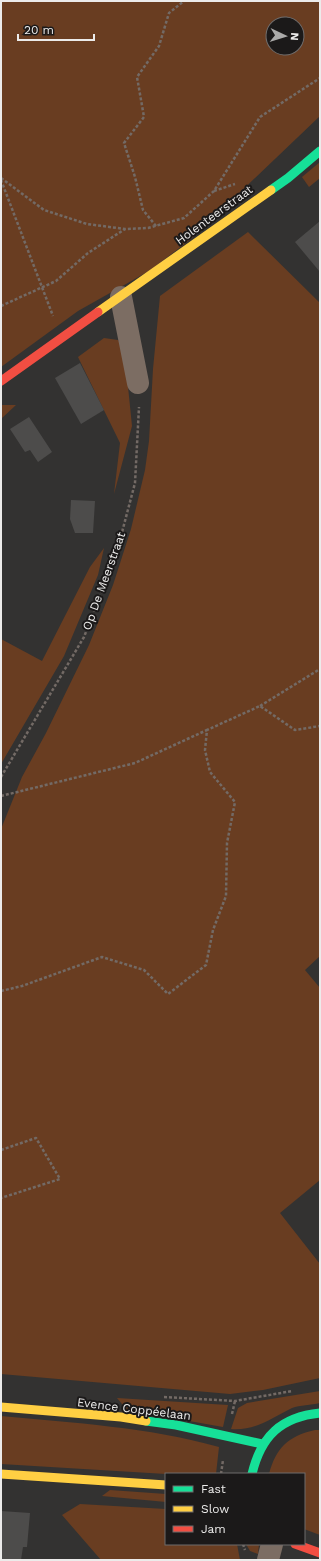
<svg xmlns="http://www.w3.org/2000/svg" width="321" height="1561" font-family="'Work Sans',sans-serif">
  <rect width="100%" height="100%" fill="#333231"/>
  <!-- green -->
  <g fill="#693d21" fill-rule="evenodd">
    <path d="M1 1H320V116L190 240 149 271 78 311 1 367ZM273 24H297V48H273Z"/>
    <path d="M320 162V178L309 187 302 177Z"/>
    <path d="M248 232 320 303V956L305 970 320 988V1180L280 1213 320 1264V1378L263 1390 230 1394 1 1374V829L22 777 46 733 89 645 113 585 131 529 145 470 149 441 153 369 160 296Z"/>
    <path d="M104 338 118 340 124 347 132 426 114 494 120 443 78 357Z"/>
    <path d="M1 405H16L1 419Z"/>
    <path d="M104 548 98 575 64 656 1 764V639L42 661 90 567Z"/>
    <path d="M320 1391V1403C311 1405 300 1405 292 1408 272 1418 255 1431 231 1429L238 1408 247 1403Z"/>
    <path d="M117 1398 228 1405 223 1427 127 1410Z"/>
    <path d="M1 1416C74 1423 148 1427 219 1447L216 1474H166L1 1464Z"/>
    <path d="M315 1430H320V1535L304 1529V1474H269C276 1448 288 1436 315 1430Z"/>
    <path d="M110 1490 166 1494V1502L102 1496Z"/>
    <path d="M80 1504 166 1509V1544H237L240 1560H101L62 1515Z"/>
    <path d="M246 1544H259L258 1554 250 1551Z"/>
  </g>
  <!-- building -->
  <g fill="#4d4c4b">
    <path d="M320 221V272L295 242Z"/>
    <path d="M80 363 104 410 81 424 55 378Z"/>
    <path d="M29 417 52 452 38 462 30 450 25 452 10 429Z"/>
    <path d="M71 500 95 501 93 533H75L70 519Z"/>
    <path d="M1 1511 30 1513 27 1547H23L21 1560H1Z"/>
  </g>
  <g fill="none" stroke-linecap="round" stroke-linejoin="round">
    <!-- path -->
    <g stroke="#736a65" stroke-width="2.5" stroke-dasharray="3 2" stroke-linecap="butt">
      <path d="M1 178 44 210 87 224 125 229 148 228 184 218 214 191 260 117 320 78"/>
      <path d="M1 180 53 316"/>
      <path d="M214 191 235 184"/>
      <path d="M156 226 143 210 135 177 124 143 144 117 137 77 159 46 169 13 184 1"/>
      <path d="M1 306 56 281 88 253 125 229"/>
      <path d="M260 706 320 669"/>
      <path d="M1 777 84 637 116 555 135 483 139 407"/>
      <path d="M1 796 135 763 207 730"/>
      <path d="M1 991 22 986 102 957 144 970 168 994 206 965 213 930 226 896 227 843 235 802 210 772 205 750 207 730 260 706 295 730 320 726"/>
      <path d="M1 1150 36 1138 60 1179 1 1198"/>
      <path d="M164 1397 235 1401 292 1391"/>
      <path d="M232 1414 235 1401"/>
      <path d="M221 1474 223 1460"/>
      <path d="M243 1544 245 1550"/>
    </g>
    <!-- street -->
    <g stroke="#7c6d63" stroke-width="22">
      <path d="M121 297 138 383"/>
      <path d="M268 1560 272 1544"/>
    </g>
    <!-- fast -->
    <g stroke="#16e098" stroke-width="9">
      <path d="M271 190 288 178 320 151"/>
      <path d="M146 1421 176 1425 262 1444"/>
      <path d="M252 1474C261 1436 281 1417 320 1413"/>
    </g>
    <!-- slow -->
    <g stroke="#ffcf43" stroke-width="9">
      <path d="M98 312 271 190"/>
      <path d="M1 1407 121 1417 146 1421"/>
      <path d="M1 1474 166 1485"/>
    </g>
    <!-- jam -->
    <g stroke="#f24e42" stroke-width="9">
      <path d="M1 381 98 312"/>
      <path d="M295 1544 320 1553"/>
    </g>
  </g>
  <g text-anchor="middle" stroke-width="4" stroke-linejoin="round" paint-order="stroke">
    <!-- street labels -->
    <g font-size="12" fill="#ecebea" stroke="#1b1919">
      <text transform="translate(214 215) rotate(-36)" y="4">Holenteerstraat</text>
      <text transform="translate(104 581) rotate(-70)" y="4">Op De Meerstraat</text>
      <text transform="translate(134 1409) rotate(7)" y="4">Evence Coppéelaan</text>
    </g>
  </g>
  <!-- border -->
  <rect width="321" height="1561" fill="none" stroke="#ecebea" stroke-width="4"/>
  <!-- legend -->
  <rect x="165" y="1473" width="140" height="72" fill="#1b1919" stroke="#6f6d6d"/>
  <rect x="173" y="1486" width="20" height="6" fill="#16e098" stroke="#6f6d6d"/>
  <text x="201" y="1493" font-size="12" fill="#ecebea">Fast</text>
  <rect x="173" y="1506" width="20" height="6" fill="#ffcf43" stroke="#6f6d6d"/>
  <text x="201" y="1513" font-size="12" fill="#ecebea">Slow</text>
  <rect x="173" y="1526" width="20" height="6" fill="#f24e42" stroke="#6f6d6d"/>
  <text x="201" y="1533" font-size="12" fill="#ecebea">Jam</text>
  <!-- north arrow -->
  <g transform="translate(285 36) rotate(94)"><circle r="19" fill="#1b1919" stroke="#6f6d6d"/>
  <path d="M0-3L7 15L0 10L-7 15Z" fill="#abaaa9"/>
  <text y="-6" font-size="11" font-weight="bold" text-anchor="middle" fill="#ecebea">N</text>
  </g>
  <!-- scale -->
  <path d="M18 34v6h76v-6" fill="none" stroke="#ecebea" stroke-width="2"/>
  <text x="24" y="34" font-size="12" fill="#ecebea" stroke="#1b1919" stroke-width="3" paint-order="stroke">20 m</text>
</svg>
